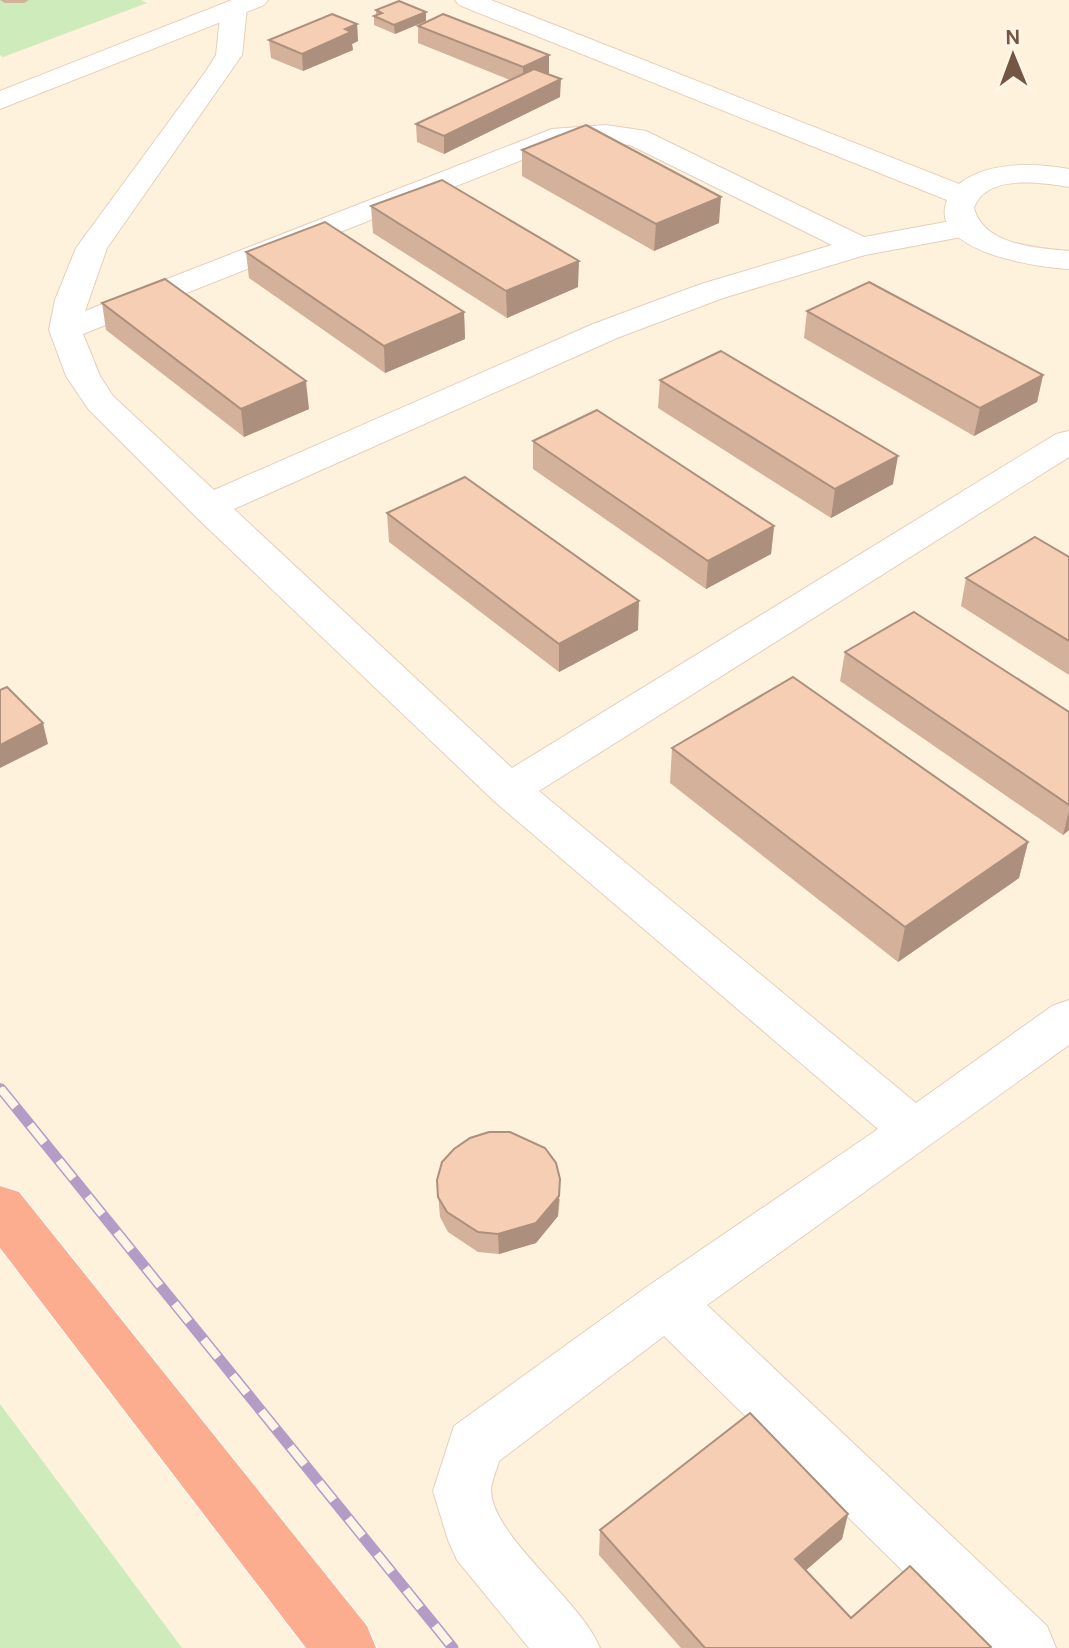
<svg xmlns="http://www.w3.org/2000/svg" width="1069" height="1648" font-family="Karla,sans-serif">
  <rect width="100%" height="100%" fill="#fef2dd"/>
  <!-- green -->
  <g fill="#ceebbb">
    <path d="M0 0H141L147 3 3 57 0 55Z"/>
    <path d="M0 1404 182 1648H0Z"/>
  </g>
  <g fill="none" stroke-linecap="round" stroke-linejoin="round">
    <defs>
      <path id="street" d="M234 0 247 8 242 55 107 248 85 311 552 129 606 125 646 131 864 237 967 218 978 220 982 227 978 234 865 255 723 298 617 338 234 509 512 768 1056 434 1069 431V457L539 791 916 1103 1052 1006 1069 1000V1045L707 1305 1047 1626 1056 1648H981L664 1336 499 1461C497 1469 491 1482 491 1491 493 1537 580 1599 600 1648H529L457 1560 448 1540 433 1491 454 1426 648 1286 878 1129 494 801 194 515 89 410 66 376 49 330 55 300 76 248 206 71 216 55 221 8ZM606 143 630 145 832 245 701 284 593 324 214 490 113 396 100 376 83 334 557 146Z"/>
      <g id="secondary">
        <path d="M232 0H268L264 5 0 109V91Z"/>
        <path d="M455 0H491L959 184C987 161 1036 163 1069 169V187C1041 182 986 174 974 208 983 245 1037 248 1069 251V269C1037 267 927 252 947 200L459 5Z"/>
      </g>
      <path id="highway" d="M0 1186 19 1192 367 1626 376 1648H306L0 1248Z"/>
    </defs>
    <!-- street casing -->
    <use href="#street" stroke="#e4cfbc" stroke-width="2"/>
    <!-- secondary casing -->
    <use href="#secondary" stroke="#e9d0b8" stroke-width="2"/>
    <!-- highway casing -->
    <use href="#highway" stroke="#fff" stroke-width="2"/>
    <!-- street -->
    <use href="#street" fill="#fff" fill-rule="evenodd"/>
    <!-- secondary -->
    <use href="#secondary" fill="#fff" fill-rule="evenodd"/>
    <!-- highway -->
    <use href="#highway" fill="#fdad8f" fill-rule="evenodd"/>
    <defs>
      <path id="rail-far1" d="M0 1088 2 1091"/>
      <path id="rail" d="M1 1089 453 1648"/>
    </defs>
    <!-- rail-far1 casing -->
    <use href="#rail-far1" stroke="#b49cc6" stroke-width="9"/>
    <!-- rail casing -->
    <use href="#rail" stroke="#b49cc6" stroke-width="11"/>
    <!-- rail-far1 -->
    <use href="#rail-far1" stroke="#fff5e5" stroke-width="6" stroke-dasharray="18" stroke-linecap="butt"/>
    <!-- rail -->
    <use href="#rail" stroke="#fff5e5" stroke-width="8" stroke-dasharray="23" stroke-linecap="butt"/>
  </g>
  <!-- wall -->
  <g fill="#d3b19a">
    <path d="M0 0H29L24 3H5Z"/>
    <path d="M376 10 426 21 395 34 374 25V16L376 15Z"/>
    <path d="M357 24 358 41 352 44 353 50 303 71 271 58 269 40Z"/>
    <path d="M418 26 549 55V73L547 74 560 97 444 154 417 142 416 124 510 80 418 43Z"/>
    <path d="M522 150 719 223 654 251 522 176Z"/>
    <path d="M371 206 578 287 507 318 373 233Z"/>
    <path d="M246 252 464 312 465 339 385 373 249 278Z"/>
    <path d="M102 303 309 409 244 437 106 330Z"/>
    <path d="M807 311 1043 375 1037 402 974 436 804 338Z"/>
    <path d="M660 380 893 484 831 518 658 408Z"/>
    <path d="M533 441 774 526 771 554 706 589 533 469Z"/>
    <path d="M387 513 638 630 559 672 389 542Z"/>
    <path d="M1069 557V675L961 606 966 578Z"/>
    <path d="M845 652 1069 712V830L1063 835 840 681Z"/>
    <path d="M672 748 1028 842 1019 878 898 962 670 783Z"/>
    <path d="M437 1180 560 1199 558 1216 536 1243 499 1254 478 1252 448 1232 440 1217Z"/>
    <path d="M848 1514 842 1539 806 1570 851 1618 991 1648H681L599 1555 600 1530Z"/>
  </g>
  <!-- shaded-wall -->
  <g fill="#ac907d">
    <path d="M426 12V21L395 34 394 25Z"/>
    <path d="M357 24 358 41 352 44 353 50 303 71 302 54 345 29Z"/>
    <path d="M549 55V73L523 85V67Z"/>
    <path d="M561 79 560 97 444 154V136Z"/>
    <path d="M721 197 719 223 654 251 656 224Z"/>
    <path d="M579 261 578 287 507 318 506 291Z"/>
    <path d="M464 312 465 339 385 373 384 346Z"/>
    <path d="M1043 375 1037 402 974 436 980 408Z"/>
    <path d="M306 381 309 409 244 437 241 409Z"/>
    <path d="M898 456 893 484 831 518 835 489Z"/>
    <path d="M774 526 771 554 706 589 708 561Z"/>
    <path d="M639 601 638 630 559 672V644Z"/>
    <path d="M43 723 48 744 0 768V745Z"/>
    <path d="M1069 811V830L1063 835Z"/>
    <path d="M1028 842 1019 878 898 962 905 927Z"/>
    <path d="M560 1179 558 1216 536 1243 499 1254 498 1234Z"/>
    <path d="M848 1514 842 1539 790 1584 795 1559Z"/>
  </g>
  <!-- building -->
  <g fill="#f5ceb3" stroke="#ac907d" stroke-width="2">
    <path d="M399 1 426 12 394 25 374 16 382 13 376 10Z"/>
    <path d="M332 14 357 24 345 29 351 32 302 54 269 40Z"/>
    <path d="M443 14 549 55 523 67 418 26Z"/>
    <path d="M534 69 561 79 444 136 416 124Z"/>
    <path d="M586 125 721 197 656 224 522 150Z"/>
    <path d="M442 180 579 261 506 291 371 206Z"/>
    <path d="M325 222 464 312 384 346 246 252Z"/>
    <path d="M165 279 306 381 241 409 102 303Z"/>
    <path d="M869 282 1043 375 980 408 807 311Z"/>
    <path d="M721 351 898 456 835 489 660 380Z"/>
    <path d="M597 410 774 526 708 561 533 441Z"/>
    <path d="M465 477 639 601 559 644 387 513Z"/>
    <path d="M1035 537 1069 557V641L966 578Z"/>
    <path d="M914 612 1069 712V805L845 652Z"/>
    <path d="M793 677 1028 842 905 927 672 748Z"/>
    <path d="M7 687 43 723 0 745V690Z"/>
    <path d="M489 1132H510L545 1148 556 1163 560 1179 559 1196 536 1223 498 1234 478 1232 447 1212 438 1197 437 1180 442 1162 454 1149 470 1138Z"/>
    <path d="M750 1413 848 1514 795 1559 851 1618 910 1566 991 1647 990 1648H705L600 1530Z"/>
  </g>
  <!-- north arrow -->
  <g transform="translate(1013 56) rotate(359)" stroke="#fff5e5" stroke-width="6" paint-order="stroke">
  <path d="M0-6L14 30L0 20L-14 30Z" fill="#745644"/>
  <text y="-12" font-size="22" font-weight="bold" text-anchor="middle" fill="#745644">N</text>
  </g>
</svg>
